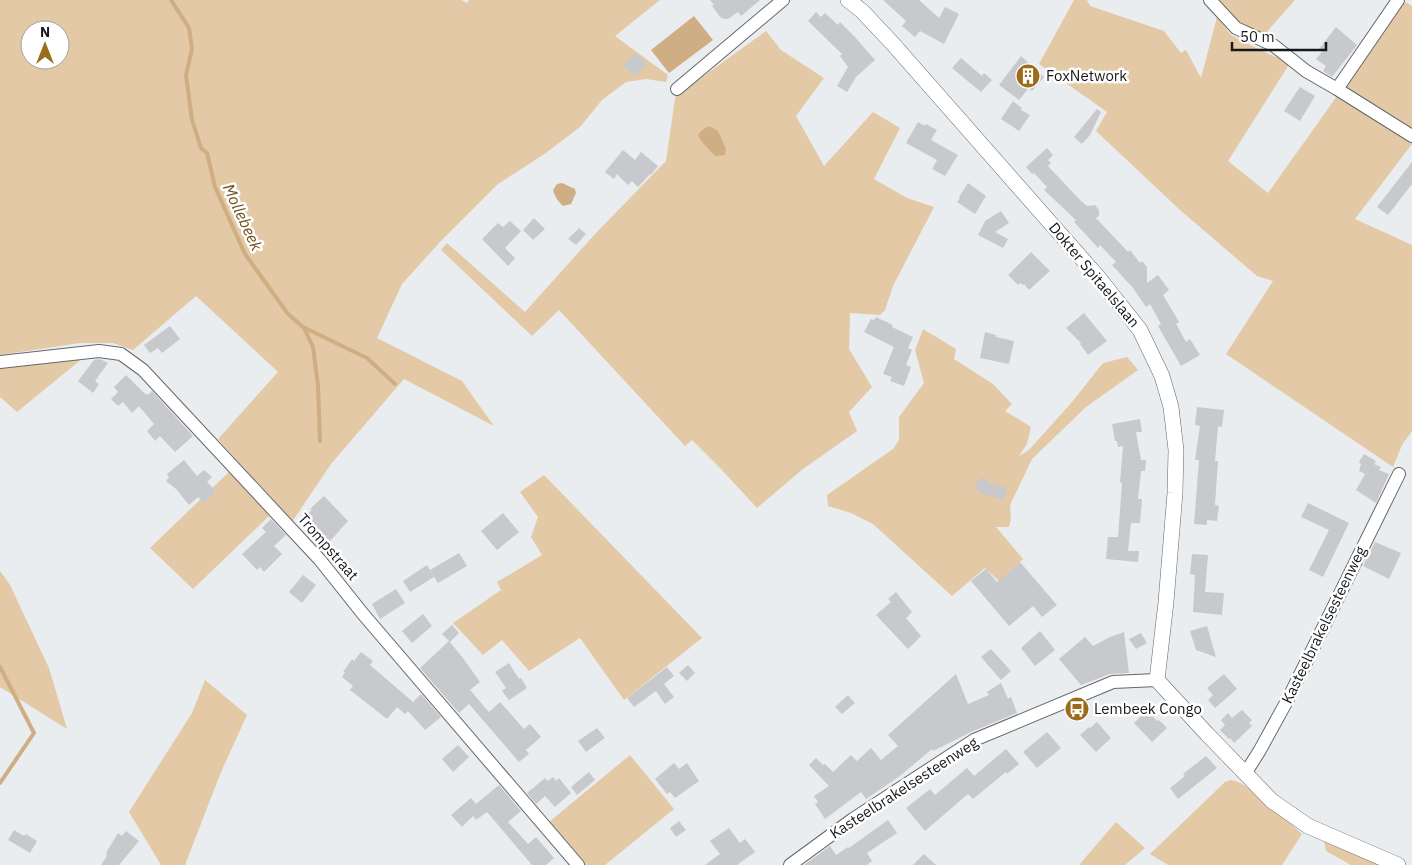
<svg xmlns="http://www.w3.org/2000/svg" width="1412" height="865" font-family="'IBM Plex Sans',sans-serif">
  <rect width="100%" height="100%" fill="#eaedf0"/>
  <!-- green -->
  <g fill="#e3c9a5" fill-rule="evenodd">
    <path d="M0 0H461L467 3 469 0H660L615 36 668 75 666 82 646 79 626 82 602 100 580 127 543 155 498 184 440 242 402 284 377 338 462 381 494 426 404 379 331 464 292 522 218 439 278 372 196 296 133 350 113 343H80L0 355ZM30 30H60V60H30Z"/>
    <path d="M1074 0H1087L1090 6 1164 31 1181 53 1186 50 1201 78 1217 17 1231 35 1262 51 1290 63 1228 161 1268 193 1337 96 1412 142V144L1355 219 1412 245V431L1402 445 1393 467 1226 354 1273 281 1257 276 1180 210 1096 131 1107 112 1039 64Z"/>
    <path d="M1219 0H1295L1263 36 1241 25Z"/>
    <path d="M1403 1 1412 6V133L1342 84Z"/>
    <path d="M766 31 781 50 824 78 796 116 824 166 873 112 900 128 874 179 907 198 934 207 893 286 885 310 880 315 850 313 849 349 872 387 849 412 857 431 803 469 757 508 721 469 692 440 685 446 559 310 532 336 441 250 447 243 525 312 595 234 666 161 676 92 694 83Z"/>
    <path d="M923 329 956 349 954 359 993 384 1012 404 1005 411 1031 427 1027 444 1019 456 1029 450 1072 402 1103 363 1127 357 1138 370 1086 407 1032 459 1010 505 1011 519 1009 527H996L1023 559 999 581 985 568 952 596 873 524 851 513 828 506 827 495 893 449 899 440V417L924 383 915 350Z"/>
    <path d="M89 353 17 412 0 397V367Z"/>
    <path d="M230 471 270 515 193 589 150 548Z"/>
    <path d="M544 475 702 638 624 700 580 638 529 671 502 640 483 655 453 623 501 590 497 582 542 555 531 537 538 517 520 492Z"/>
    <path d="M0 571 10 585 49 668 67 729 0 687Z"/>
    <path d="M205 680 247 715 221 772 185 865H161L129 812 192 713Z"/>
    <path d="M630 755 674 809 605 865H583L549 822Z"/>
    <path d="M1231 780C1251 783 1285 819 1302 834L1282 865H1168L1150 854 1225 782Z"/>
    <path d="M1116 822 1145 848 1125 865H1079Z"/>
    <path d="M1324 841 1380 865H1351L1326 851Z"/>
  </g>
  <!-- water -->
  <g fill="#ceae82">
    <path d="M694 16 713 40 669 73 651 50Z"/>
    <path d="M709 126 718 131 726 149 725 155 715 156 701 141 698 135 702 130Z"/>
    <path d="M562 183 575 189 576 193 571 204 563 206C558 201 555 197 553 190L557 184Z"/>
  </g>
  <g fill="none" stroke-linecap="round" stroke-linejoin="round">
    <!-- stream -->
    <g stroke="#ceae82" stroke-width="4">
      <path d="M171 0 189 28 192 49 186 75 192 120 201 148 207 153 215 187 245 254 288 314 303 327 367 358 395 384"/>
      <path d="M304 328 313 347 318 386 320 441"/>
      <path d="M0 667 34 733 0 783"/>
    </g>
  </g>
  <!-- building -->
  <g fill="#c7c9cc">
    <path d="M710 0H760L741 16 738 12 728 19H725L721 18 712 6 714 5Z"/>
    <path d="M883 0H919L939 18 945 7 959 14 944 44 920 31 915 37 902 26 906 21Z"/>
    <path d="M816 12 821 17 825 13 838 25 840 22 854 36 875 60 856 77 847 92 837 86 848 67 840 56 842 54 808 21Z"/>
    <path d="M1336 27 1357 45 1332 77 1323 71 1326 66 1316 59 1322 52 1319 49Z"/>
    <path d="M635 53 647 64 635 76 623 66Z"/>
    <path d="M1021 56 1044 77 1032 91 1029 88 1019 100 999 85Z"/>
    <path d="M961 58 982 76 984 73 992 80 981 92 952 68Z"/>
    <path d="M1300 87 1315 96 1300 121 1284 111Z"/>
    <path d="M1013 101 1022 108 1021 110 1030 115 1019 131 1001 119Z"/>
    <path d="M1097 109 1101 112 1090 135 1082 144 1074 137Z"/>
    <path d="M918 122 925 126 926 124 937 130 931 140 958 155 945 176 932 169 937 160 906 143Z"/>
    <path d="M1047 148 1053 155 1048 160 1051 163 1048 166 1081 201 1087 206 1095 205 1099 210V216L1096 218 1128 252 1130 250 1140 263 1142 261 1147 267V283L1158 275 1169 290 1163 295 1179 322 1176 324 1186 342 1190 339 1200 355 1181 366 1158 326 1161 324 1150 304 1146 307 1133 288 1112 265 1116 262 1100 245 1098 248 1090 239 1074 222 1076 220 1044 190 1047 187 1034 173 1032 174 1026 167Z"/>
    <path d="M623 150 635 160 641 152 658 166 651 175 650 174 638 187 632 181 628 185 617 174 614 179 605 172Z"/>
    <path d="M1412 162V184L1388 215 1377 207Z"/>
    <path d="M968 183 986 196 975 214 957 202 960 198 959 197Z"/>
    <path d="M1001 211 1009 223 995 232 1008 239 1003 248 978 235 985 221Z"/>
    <path d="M534 218 545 229 533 240 523 230Z"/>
    <path d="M510 221 521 231 505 248 515 258 508 266 482 239 498 223 503 227Z"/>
    <path d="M579 228 586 234 576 245 568 239Z"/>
    <path d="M1031 252 1050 271 1029 290 1024 284 1023 285 1020 283 1018 285 1008 275Z"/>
    <path d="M1084 313 1107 341 1088 355 1080 344 1081 343 1066 328Z"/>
    <path d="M876 317 893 325 892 327 913 337 908 348 912 350 906 365 911 367 904 386 890 381 892 377 883 374 894 347 864 332 871 319 874 320Z"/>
    <path d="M170 326 180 339 162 353 158 348 150 353 144 345Z"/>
    <path d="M985 332 996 335V337L1014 341 1009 364 980 358Z"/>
    <path d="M99 359 102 360 108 363 95 381 99 384 93 393 78 381 94 360Z"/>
    <path d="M126 375 145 394H146L148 395 152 391 193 436 175 452 160 436 155 441 147 431 154 424 139 406 132 413 123 402 118 406 111 399 118 392 114 387Z"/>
    <path d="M1197 407 1224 410 1222 427 1218 426 1215 461H1218L1215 505 1219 506 1217 521 1207 520V525L1194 524 1199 460H1195L1200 426 1195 425Z"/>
    <path d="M1140 419 1142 432H1136L1141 460H1146L1145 471H1141L1138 499H1142L1140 523H1131L1128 551H1139L1138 562 1106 559 1108 537H1118L1122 483 1120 482 1123 446 1118 447 1117 441H1115L1112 424Z"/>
    <path d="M1364 454 1376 461 1374 464 1381 467 1379 470 1389 474 1376 503 1356 490 1365 474 1359 471 1361 464 1359 462Z"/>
    <path d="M184 460 197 476 204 470 212 477 207 482 216 491 204 503 198 497 189 505 176 489 166 481 169 477 167 474Z"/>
    <path d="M982 477 989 483 1007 488 1004 500 983 494 974 487Z"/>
    <path d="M324 496 348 521 322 550 314 542 318 539 315 536 318 533 303 518 312 510 310 509Z"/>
    <path d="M1308 503 1349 523 1323 577 1309 570 1329 530 1301 517Z"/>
    <path d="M503 513 519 532 497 550 481 531Z"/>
    <path d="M271 519 286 535 274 546 282 554 264 572 260 567 257 570 242 554 266 532 262 528Z"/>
    <path d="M1375 542 1401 553 1389 579 1363 566Z"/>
    <path d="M459 553 467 566 438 583 430 570Z"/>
    <path d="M1192 554 1208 555 1205 592 1224 593 1222 615 1193 612 1195 575 1190 574Z"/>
    <path d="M1020 562 1057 605 1042 617 1033 606 1009 626 971 581 986 569 997 582Z"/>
    <path d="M427 565 434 577 410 592 403 581Z"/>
    <path d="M303 575 316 585 302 603 289 592Z"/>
    <path d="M396 589 405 603 380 619 372 604Z"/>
    <path d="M896 592 912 612 906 618 921 636 908 649 876 615 891 602 888 599Z"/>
    <path d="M423 614 432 626 412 643 402 631Z"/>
    <path d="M452 625 459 633 450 642 442 634Z"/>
    <path d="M1207 626 1216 657 1196 650 1190 631Z"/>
    <path d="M1040 631 1055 650 1035 666 1021 648Z"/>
    <path d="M1124 632 1129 673 1110 674 1081 685 1059 659 1085 637 1093 646 1110 637Z"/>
    <path d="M1141 633 1147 643 1136 649 1129 639Z"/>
    <path d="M449 641 463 658 480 682 470 690 489 712 500 702 524 729 530 724 541 737 526 750 529 754 519 762 469 704 459 713 420 668Z"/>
    <path d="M991 649 1011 671 1001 680 981 657Z"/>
    <path d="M361 652 373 661 370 665 413 702 421 694 441 717 425 730 408 711 405 714 397 707 387 719 350 690 353 686 342 677 345 672H343L352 659 354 661Z"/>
    <path d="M509 663 519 679 521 678 527 688 509 700 502 691 506 688 495 672Z"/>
    <path d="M688 665 695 673 687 681 679 673Z"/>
    <path d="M667 667 674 676 664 684 674 697 665 704 656 691 634 707 627 698Z"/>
    <path d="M956 674 968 704 989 695 987 692 1001 683 1008 699 1011 697 1017 713 971 732 933 751 932 749 900 776 866 799 861 792 825 819 815 804 818 802 814 796 829 786 809 765 816 758 823 765 825 764 833 772 851 755 857 761 871 748 881 760 898 746 888 735Z"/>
    <path d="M1224 674 1237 689 1215 708 1208 700 1213 695 1207 688Z"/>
    <path d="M848 695 855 703 842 714 835 707Z"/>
    <path d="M1147 710 1157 721 1159 720 1167 728 1152 742 1134 723Z"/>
    <path d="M1242 710 1252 720 1249 723 1252 726 1234 743 1230 738 1229 739 1220 730 1225 725 1221 720 1228 713 1232 718Z"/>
    <path d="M1097 722 1111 738 1096 752 1080 735 1089 727 1090 728Z"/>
    <path d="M597 728 605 738 586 752 578 741Z"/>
    <path d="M1047 732 1061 748 1037 768 1023 752Z"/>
    <path d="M458 745 469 757 453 772 442 759Z"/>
    <path d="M1006 749 1019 764 1007 774 1006 772 973 799 968 794 925 831 906 808 930 789 935 795 967 768 974 776Z"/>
    <path d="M1206 756 1217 768 1178 799 1170 788 1185 776 1183 774Z"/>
    <path d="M674 763 679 769 687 763 699 781 675 798 670 792 667 794 655 779Z"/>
    <path d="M589 772 595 780 577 795 571 787Z"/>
    <path d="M553 777 556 781 559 778 571 793 555 807 545 796 536 804 527 793 545 778 548 781Z"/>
    <path d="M499 785 521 811 508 822 528 844 536 837 554 858 546 865H532L487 812 476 820 473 816 462 827 451 815 471 798 476 804Z"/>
    <path d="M888 820 897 833 867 853 872 861 867 865H804L830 846 836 855 848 847 849 848Z"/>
    <path d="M679 821 686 830 676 837 670 828Z"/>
    <path d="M729 828 740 843 745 839 755 852 737 865H705L720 854 710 841Z"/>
    <path d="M14 830 24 836 26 834 37 841 30 853 8 840Z"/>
    <path d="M126 831 139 841 119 865H101L107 856 106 853 118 833 122 836Z"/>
    <path d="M924 854 936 865H913Z"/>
  </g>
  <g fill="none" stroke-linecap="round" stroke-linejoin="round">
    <defs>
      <g id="minor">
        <path d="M1210 0 1236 28 1273 45 1306 71 1337 89 1412 136"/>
        <path d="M677 89 783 0"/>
        <path d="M1337 89 1398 0"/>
        <path d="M0 362 99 351 121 354 143 370 320 560 363 614 578 865"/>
        <path d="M1245 774 1260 750 1288 699 1399 474"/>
        <path d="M790 865 853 819 974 740 1113 682 1157 680"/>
      </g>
      <path id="tertiary" d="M848 0 862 11 893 44 1098 277 1140 330 1162 376 1171 407 1176 450 1175 493 1166 602 1157 680 1207 734 1272 801 1308 826 1398 865"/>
    </defs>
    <!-- minor casing -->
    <use href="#minor" stroke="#646769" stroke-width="14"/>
    <!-- tertiary casing -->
    <use href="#tertiary" stroke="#646769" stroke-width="16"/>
    <!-- minor -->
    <use href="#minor" stroke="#fff" stroke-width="12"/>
    <!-- tertiary -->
    <use href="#tertiary" stroke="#fff" stroke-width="15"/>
  </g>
  <!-- icons -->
  <defs>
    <symbol id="building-disc" viewBox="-11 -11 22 22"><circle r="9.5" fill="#9a6c1c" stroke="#fff"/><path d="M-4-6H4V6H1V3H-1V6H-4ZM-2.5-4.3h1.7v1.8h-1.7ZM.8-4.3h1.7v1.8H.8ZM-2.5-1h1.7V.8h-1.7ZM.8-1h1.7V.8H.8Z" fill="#fff"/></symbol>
    <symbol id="bus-disc" viewBox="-11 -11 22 22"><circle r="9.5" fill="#9a6c1c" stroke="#fff"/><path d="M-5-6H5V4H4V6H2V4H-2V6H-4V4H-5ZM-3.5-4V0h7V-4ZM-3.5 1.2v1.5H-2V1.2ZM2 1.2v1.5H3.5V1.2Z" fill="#fff"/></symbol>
  </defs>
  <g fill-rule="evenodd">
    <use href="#building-disc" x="1014" y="62" width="28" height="28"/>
    <use href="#bus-disc" x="1063" y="695" width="28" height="28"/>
  </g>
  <g text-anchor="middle" stroke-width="5" stroke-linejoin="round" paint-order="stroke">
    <!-- poi labels -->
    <g font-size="15" fill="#171819" stroke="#fff" text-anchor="start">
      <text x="1046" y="81">FoxNetwork</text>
      <text x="1094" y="714">Lembeek Congo</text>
    </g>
    <!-- street labels -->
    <g font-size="15" fill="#171819" stroke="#fff">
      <text transform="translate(1094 275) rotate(50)" y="5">Dokter Spitaelslaan</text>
      <text transform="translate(328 547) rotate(49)" y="5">Trompstraat</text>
      <text transform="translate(1324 625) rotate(-64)" y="5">Kasteelbrakelsesteenweg</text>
      <text transform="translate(904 788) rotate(-33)" y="5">Kasteelbrakelsesteenweg</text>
    </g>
    <!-- water labels -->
    <g font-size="16" font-style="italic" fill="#704f1c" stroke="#fff">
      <text transform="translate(243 217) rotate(65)" y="6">Mollebeek</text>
    </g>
  </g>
  <!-- north arrow -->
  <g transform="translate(45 45)"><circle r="24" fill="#ffffff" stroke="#a2a3a3"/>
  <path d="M0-4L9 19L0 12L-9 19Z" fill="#9a6c1c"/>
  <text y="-8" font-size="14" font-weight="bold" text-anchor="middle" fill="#171819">N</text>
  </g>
  <!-- scale -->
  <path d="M1232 42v8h94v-8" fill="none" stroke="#171819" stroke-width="2.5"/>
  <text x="1240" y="42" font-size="15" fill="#171819" stroke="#ffffff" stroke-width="4" paint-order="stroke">50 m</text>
</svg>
